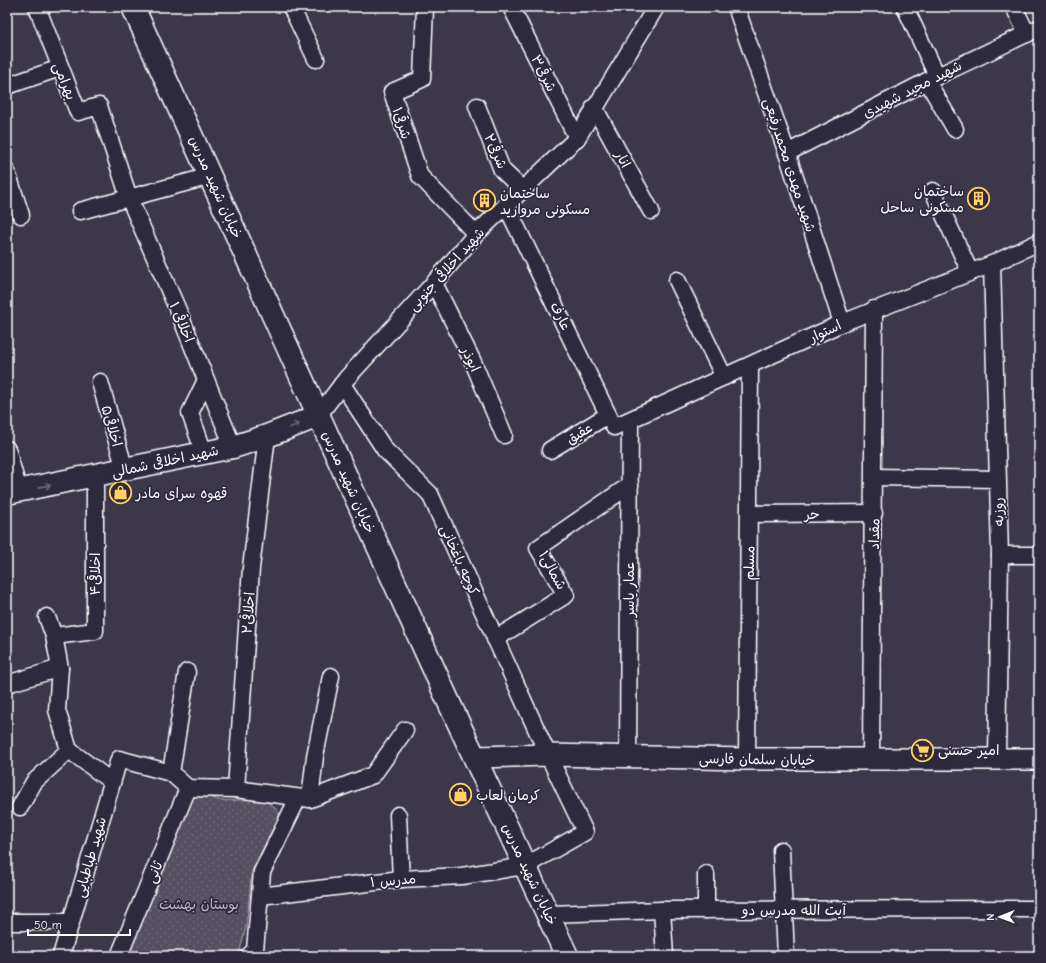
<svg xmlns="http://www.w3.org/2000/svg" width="1046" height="963" font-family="'Comic Neue','Playpen Sans Arabic',sans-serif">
  <defs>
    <pattern id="grass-dots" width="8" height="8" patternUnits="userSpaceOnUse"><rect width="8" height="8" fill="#555060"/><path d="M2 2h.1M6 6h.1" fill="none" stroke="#6e6a78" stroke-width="1.8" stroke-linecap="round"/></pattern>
  </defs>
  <rect width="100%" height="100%" fill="#3c3749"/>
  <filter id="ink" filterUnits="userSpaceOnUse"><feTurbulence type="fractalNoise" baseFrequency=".025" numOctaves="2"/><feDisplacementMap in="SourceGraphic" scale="8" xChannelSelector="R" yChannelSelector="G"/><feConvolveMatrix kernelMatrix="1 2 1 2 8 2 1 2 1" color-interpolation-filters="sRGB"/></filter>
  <g filter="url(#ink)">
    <!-- grass -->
    <path fill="url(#grass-dots)" stroke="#aaa8b0" d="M193 790C201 793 211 798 219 800 241 803 265 791 280 814L252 871 246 927 239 954 237 956H126Z"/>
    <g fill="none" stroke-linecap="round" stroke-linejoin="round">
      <defs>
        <g id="minor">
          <path d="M37 7 78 112 99 106 129 198 180 315 233 447"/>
          <path d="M291 7 316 59"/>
          <path d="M425 7 422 79 392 92 420 176 476 234"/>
          <path d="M511 7 577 138"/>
          <path d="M736 7 787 153 842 323"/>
          <path d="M905 7 937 76"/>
          <path d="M1014 7 1027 34"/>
          <path d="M927 81 955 129"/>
          <path d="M7 86 60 68"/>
          <path d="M477 106 502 170 523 190"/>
          <path d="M594 107 651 211"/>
          <path d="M787 153 927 81 1039 28"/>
          <path d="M7 172 21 215"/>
          <path d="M933 191 970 272"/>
          <path d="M506 205 614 427 842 323 992 264 1039 242"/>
          <path d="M80 211 211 176"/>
          <path d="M992 264 1000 555 997 759"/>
          <path d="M677 280 724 377"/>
          <path d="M434 283 473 362 504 435"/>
          <path d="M100 382 125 470"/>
          <path d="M318 416 346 379 434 283 476 234 577 138 656 7"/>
          <path d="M7 449 19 491"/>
          <path d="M550 450 608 415"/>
          <path d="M204 453 190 413 206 380"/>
          <path d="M874 477 997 479"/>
          <path d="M750 514 874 513"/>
          <path d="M1000 555H1039"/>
          <path d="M54 636 95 631V476"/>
          <path d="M495 639 566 595 538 548 630 485"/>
          <path d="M7 684 60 668"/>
          <path d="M69 750 112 782"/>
          <path d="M628 756 630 421"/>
          <path d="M747 759 750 366"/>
          <path d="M871 760 874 309"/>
          <path d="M171 773 187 672"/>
          <path d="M236 789 251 568 267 436"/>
          <path d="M310 799 315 756 331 676"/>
          <path d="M20 807 34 782 69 750 57 710 60 668 54 636 47 617"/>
          <path d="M398 815 401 879"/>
          <path d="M781 850 786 956"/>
          <path d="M260 896 401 879 462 876 525 866 585 832 548 755 430 494 385 450 342 384"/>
          <path d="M662 910 665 956"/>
          <path d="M706 910V874"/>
          <path d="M549 914 662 910 1039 909"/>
          <path d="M7 922H71"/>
          <path d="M61 956 119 759 171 773 188 788 236 789 310 799 373 775 405 730"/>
          <path d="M119 956 188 788"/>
          <path d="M249 956 255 950 262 872 298 798"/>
        </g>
        <path id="tertiary" d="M475 757 548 755 747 759H1039"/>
        <g id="secondary">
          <path d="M133 7 451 707 567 956"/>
          <path d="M7 493 233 447 267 436 318 416"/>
        </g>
      </defs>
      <!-- minor casing -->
      <use href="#minor" stroke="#fff" stroke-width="19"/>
      <!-- tertiary casing -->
      <use href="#tertiary" stroke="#fff" stroke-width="24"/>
      <!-- secondary casing -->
      <use href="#secondary" stroke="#fff" stroke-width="25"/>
      <!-- minor -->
      <use href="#minor" stroke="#2f2a3d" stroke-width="16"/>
      <!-- tertiary -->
      <use href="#tertiary" stroke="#2f2a3d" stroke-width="21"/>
      <!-- secondary -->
      <use href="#secondary" stroke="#2f2a3d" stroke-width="22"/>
    </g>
    <!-- one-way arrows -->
    <defs><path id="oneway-shaft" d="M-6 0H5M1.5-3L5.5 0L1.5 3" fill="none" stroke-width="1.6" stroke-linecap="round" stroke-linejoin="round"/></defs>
    <g stroke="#6d6a77">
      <use href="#oneway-shaft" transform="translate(294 426) rotate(-22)"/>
      <use href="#oneway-shaft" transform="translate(45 486) rotate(-11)"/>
    </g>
  </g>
  <!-- icons -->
  <defs>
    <symbol id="building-ring" viewBox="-11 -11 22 22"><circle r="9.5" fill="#2f2a3d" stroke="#ffd166" stroke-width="1.5"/><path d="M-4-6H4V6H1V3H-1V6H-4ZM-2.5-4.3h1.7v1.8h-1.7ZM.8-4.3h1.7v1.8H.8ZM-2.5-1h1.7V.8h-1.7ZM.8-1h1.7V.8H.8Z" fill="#ffd166"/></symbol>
    <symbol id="shop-ring" viewBox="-11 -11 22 22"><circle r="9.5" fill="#2f2a3d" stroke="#ffd166" stroke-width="1.5"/><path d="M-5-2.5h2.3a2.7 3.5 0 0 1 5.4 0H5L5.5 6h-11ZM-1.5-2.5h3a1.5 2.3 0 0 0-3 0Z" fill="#ffd166"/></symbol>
    <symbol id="supermarket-ring" viewBox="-11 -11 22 22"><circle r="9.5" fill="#2f2a3d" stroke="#ffd166" stroke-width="1.5"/><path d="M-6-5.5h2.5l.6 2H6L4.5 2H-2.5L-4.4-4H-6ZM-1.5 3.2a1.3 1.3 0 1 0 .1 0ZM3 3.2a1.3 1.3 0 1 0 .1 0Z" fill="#ffd166"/></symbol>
  </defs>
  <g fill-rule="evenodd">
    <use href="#building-ring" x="966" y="186" width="25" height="25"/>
    <use href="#building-ring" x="472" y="188" width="25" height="25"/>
    <use href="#shop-ring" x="108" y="480" width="25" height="25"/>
    <use href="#supermarket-ring" x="910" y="738" width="25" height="25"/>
    <use href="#shop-ring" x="448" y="782" width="25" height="25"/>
  </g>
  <g text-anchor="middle" stroke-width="3.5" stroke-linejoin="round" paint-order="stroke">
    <!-- street labels -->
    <g font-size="14" fill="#fff" stroke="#2f2a3d">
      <text transform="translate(544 73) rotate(63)" y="5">شرقی۳</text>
      <text transform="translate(65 81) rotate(68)" y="5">بهرامی</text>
      <text transform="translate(912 89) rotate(-27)" y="5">شهید مجید شهیدی</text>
      <text transform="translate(402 123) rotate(72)" y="5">شرقی۱</text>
      <text transform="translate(496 151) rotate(66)" y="5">شرقی۲</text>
      <text transform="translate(623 159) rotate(61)" y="5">انار</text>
      <text transform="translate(790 165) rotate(72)" y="5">شهید مهدی محمدرفیعی</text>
      <text transform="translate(216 187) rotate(66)" y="5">خیابان شهید مدرس</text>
      <text transform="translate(446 269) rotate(-48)" y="5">شهید اخلاقی جنوبی</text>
      <text transform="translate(561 316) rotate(64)" y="5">عارف</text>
      <text transform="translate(182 322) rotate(67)" y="5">اخلاقی ۱</text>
      <text transform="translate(825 331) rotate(-25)" y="5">استوار</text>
      <text transform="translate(471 359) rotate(65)" y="5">ابوذر</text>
      <text transform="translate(112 426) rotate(74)" y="5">اخلاقی۵</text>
      <text transform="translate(579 433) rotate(-31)" y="5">عقیق</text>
      <text transform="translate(165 461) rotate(-12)" y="5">شهید اخلاقی شمالی</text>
      <text transform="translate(349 482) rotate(66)" y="5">خیابان شهید مدرس</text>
      <text transform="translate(998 512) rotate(-92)" y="5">روزبه</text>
      <text transform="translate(812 514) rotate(-1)" y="5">حر</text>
      <text transform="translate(874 534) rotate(-89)" y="5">مقداد</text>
      <text transform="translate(460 560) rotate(66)" y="5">کوچه باغخانی</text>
      <text transform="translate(749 563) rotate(-89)" y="5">مسلم</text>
      <text transform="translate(553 570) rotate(61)" y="5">شمالی۱</text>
      <text transform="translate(95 574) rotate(-90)" y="5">اخلاقی۴</text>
      <text transform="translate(629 589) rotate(-90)" y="5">عمار یاسر</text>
      <text transform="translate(248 613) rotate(-86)" y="5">اخلاقی۲</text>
      <text transform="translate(757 759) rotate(1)" y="5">خیابان سلمان فارسی</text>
      <text transform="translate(90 857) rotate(-74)" y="5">شهید طباطبایی</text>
      <text transform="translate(154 872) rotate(-68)" y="5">ثانی</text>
      <text transform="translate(530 874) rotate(65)" y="5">خیابان شهید مدرس</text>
      <text transform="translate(393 880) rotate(-5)" y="5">مدرس ۱</text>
      <text x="794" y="915">آیت الله مدرس دو</text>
    </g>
    <!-- poi labels -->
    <g font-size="14" fill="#fff" stroke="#2f2a3d" text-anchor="start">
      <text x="964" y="196" text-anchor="end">ساختمان<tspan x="964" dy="16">مسکونی ساحل</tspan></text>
      <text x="500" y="198">ساختمان<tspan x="500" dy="16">مسکونی مروارید</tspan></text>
      <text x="136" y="498">قهوه سرای مادر</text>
      <text x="938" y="755">امیر حسنی</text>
      <text x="476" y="800">کرمان لعاب</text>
    </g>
    <!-- park labels -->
    <g font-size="14" fill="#bbb9bf" stroke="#2f2a3d">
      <text x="199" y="909">بوستان بهشت</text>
    </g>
  </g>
  <!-- margin -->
  <rect width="1046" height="963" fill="none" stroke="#2f2a3d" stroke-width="24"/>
  <rect x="12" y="12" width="1022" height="939" fill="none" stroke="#fff" stroke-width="1.5" filter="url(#ink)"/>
  <!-- north arrow -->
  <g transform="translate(1000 917) rotate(269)" stroke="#2f2a3d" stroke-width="3" paint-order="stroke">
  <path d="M0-3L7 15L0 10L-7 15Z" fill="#ffffff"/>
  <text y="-6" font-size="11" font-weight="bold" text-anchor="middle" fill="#ffffff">N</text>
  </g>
  <!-- scale -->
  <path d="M28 929v6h102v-6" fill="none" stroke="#ffffff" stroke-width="2"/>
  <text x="34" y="929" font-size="12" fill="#ffffff" stroke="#2f2a3d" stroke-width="3" paint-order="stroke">50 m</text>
</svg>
